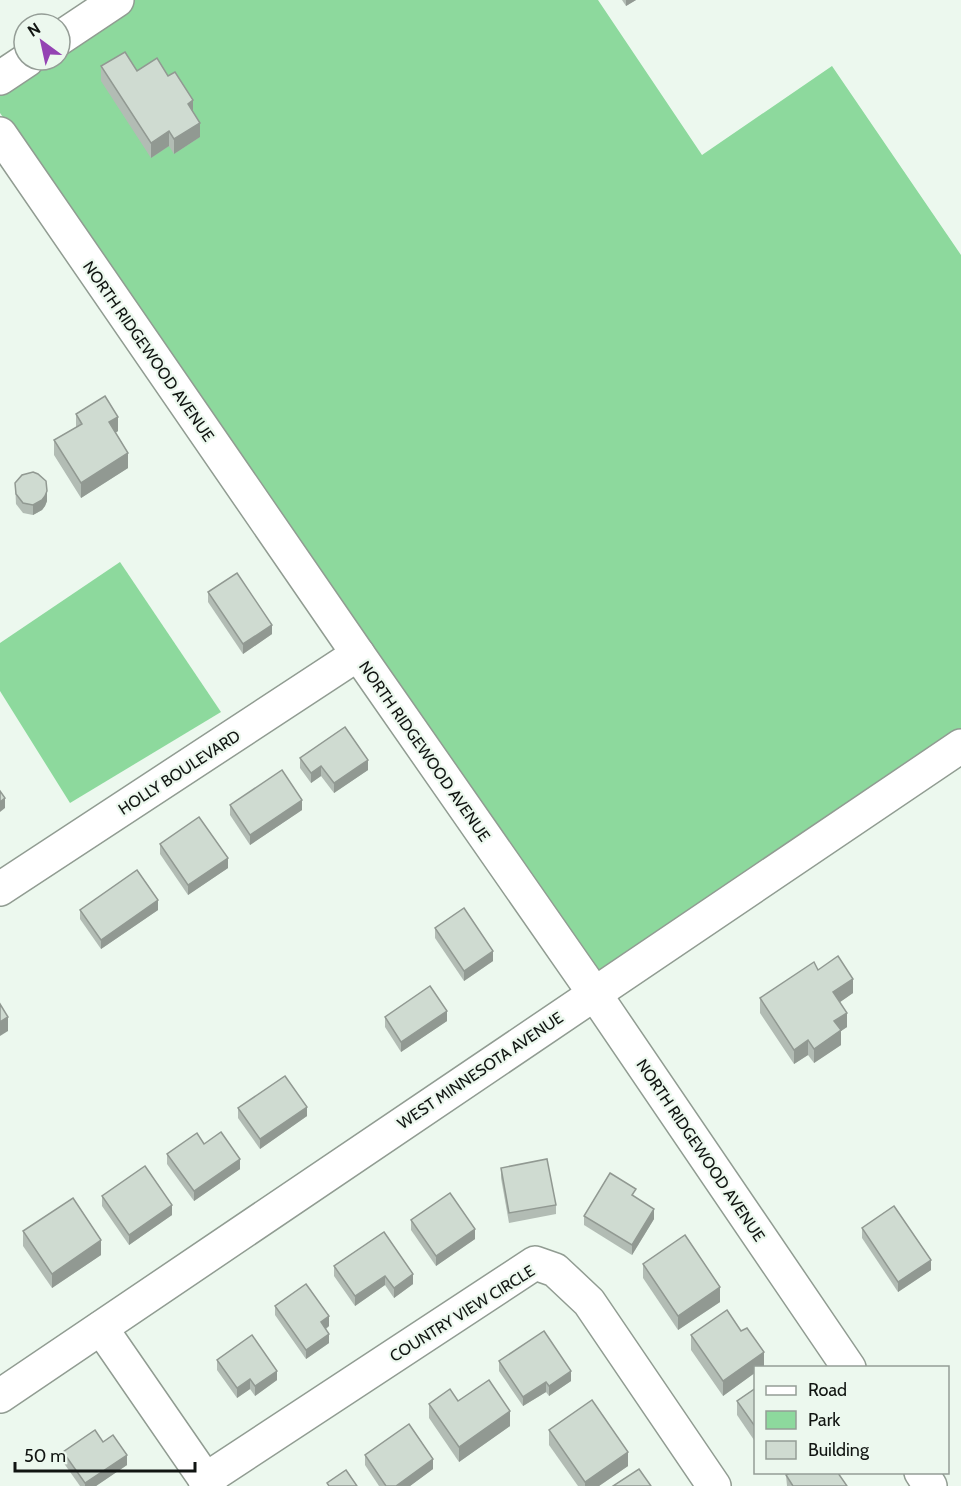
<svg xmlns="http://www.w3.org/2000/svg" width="961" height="1486" font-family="Cabin,sans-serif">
  <rect width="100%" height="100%" fill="#ecf8ee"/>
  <!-- green -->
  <g fill="#8dd99d">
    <path d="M124 0H598L702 155 832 66 961 255V729L597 974 368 648 0 113V87L38 60H60V45Z"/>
    <path d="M120 562 221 712 70 803 0 691V643Z"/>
  </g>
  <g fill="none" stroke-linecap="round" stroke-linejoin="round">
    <defs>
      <g id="minor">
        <path d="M60 38 117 0"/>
        <path d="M0 78 27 60"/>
        <path d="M0 134 358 654 594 993 849 1368"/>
        <path d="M0 889 358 654"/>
        <path d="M101 1328 210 1486"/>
        <path d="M0 1396 961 746"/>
        <path d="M921 1472 930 1486"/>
        <path d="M205 1480 535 1263 555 1270 589 1302 714 1486"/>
      </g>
    </defs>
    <!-- minor casing -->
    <use href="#minor" stroke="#919c92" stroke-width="36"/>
    <!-- minor -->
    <use href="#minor" stroke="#fff" stroke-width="33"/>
  </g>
  <!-- wall -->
  <g fill="#b2bcb4">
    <path d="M622 0H636L626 6Z"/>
    <path d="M101 66 137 71 168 76 193 112 200 137 174 154 169 146 151 158 101 81Z"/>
    <path d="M76 414 118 431 115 433 128 468 81 498 54 455V440L76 427Z"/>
    <path d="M15 483 47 501 45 506 42 510 33 515 23 513 16 504Z"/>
    <path d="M208 592 272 634 243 654 208 602Z"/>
    <path d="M300 758 368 770 334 793 321 776 311 783 300 768Z"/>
    <path d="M230 805 302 810 250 845 230 815Z"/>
    <path d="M160 844 228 868 188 895 160 854Z"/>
    <path d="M80 910H158L101 949 80 919Z"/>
    <path d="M435 928 493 961 464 981 435 938Z"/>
    <path d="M818 970 853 993 840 1002 847 1027 841 1031V1045L814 1063 808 1055 794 1064 760 1013V998Z"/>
    <path d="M385 1017 447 1021 401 1052 385 1027Z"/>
    <path d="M238 1108 307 1116 260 1149 238 1118Z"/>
    <path d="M204 1144 240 1169 194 1201 167 1164V1154Z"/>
    <path d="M501 1168 556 1205V1214L509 1223 501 1178Z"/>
    <path d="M102 1196 172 1215 129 1245 102 1206Z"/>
    <path d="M636 1197 654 1219 632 1255 584 1225V1216Z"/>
    <path d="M411 1220 475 1239 436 1266 411 1230Z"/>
    <path d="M862 1228 931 1270 898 1292 862 1238Z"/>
    <path d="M23 1231 101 1255 52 1288 23 1246Z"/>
    <path d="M384 1232 413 1284 394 1298 385 1285 355 1306 334 1276V1266Z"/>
    <path d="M643 1264 720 1302 678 1330 643 1278Z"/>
    <path d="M275 1306 329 1326 326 1329 329 1343 306 1359 275 1315Z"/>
    <path d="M741 1331 764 1367 763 1368H756V1372L723 1396 691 1350V1335Z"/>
    <path d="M217 1360 277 1380 255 1396 250 1389 237 1398 217 1370Z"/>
    <path d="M499 1361 571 1381 549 1396 546 1392 523 1406 499 1371Z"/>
    <path d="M756 1388V1443L737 1415V1401Z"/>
    <path d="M429 1404 510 1426 459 1462 429 1418Z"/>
    <path d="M549 1430 628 1466 599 1486H578L549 1445Z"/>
    <path d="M103 1442 127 1465 96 1486H80L63 1462V1452Z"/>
    <path d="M365 1455 433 1469 410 1486H379L365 1465Z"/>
    <path d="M786 1475 847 1486H787Z"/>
  </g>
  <!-- shaded-wall -->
  <g fill="#919992">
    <path d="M626 0H636L626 6Z"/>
    <path d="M193 100V115L188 104Z"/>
    <path d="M200 123V137L174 154V139Z"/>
    <path d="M169 131V146L151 158V143Z"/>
    <path d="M118 417V431L109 437V422Z"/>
    <path d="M128 453V468L81 498V483Z"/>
    <path d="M47 491V501L45 506 42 510 33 515V505Z"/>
    <path d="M272 625V634L243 654V644Z"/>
    <path d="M368 760V770L334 793V783Z"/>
    <path d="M321 766V776L311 783V773Z"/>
    <path d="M5 798V808L0 812V802Z"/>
    <path d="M302 800V810L250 845V835Z"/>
    <path d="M228 858V868L188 895V885Z"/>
    <path d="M158 900V910L101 949V940Z"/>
    <path d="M493 951V961L464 981V971Z"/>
    <path d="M853 979V993L833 1007V992Z"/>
    <path d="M447 1011V1021L401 1052V1042Z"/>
    <path d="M847 1013V1027L841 1031V1045L814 1063V1049L834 1021Z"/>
    <path d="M8 1017V1031L0 1036V1022Z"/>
    <path d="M808 1040V1055L794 1064V1050Z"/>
    <path d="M307 1107V1116L260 1149V1139Z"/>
    <path d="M240 1159V1169L194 1201V1191Z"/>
    <path d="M172 1205V1215L129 1245V1235Z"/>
    <path d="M654 1209V1219L632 1255V1245Z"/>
    <path d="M475 1229V1239L436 1266V1256Z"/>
    <path d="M101 1240V1255L52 1288V1274Z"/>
    <path d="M931 1260V1270L898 1292V1282Z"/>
    <path d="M413 1274V1284L394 1298V1288Z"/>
    <path d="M385 1276V1285L355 1306V1296Z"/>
    <path d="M720 1287V1302L678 1330V1316Z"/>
    <path d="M329 1316V1326L321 1332V1322Z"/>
    <path d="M329 1334V1343L306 1359V1350Z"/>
    <path d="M764 1352V1367L763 1368H756V1372L723 1396V1381Z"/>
    <path d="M277 1371V1380L255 1396V1386Z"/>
    <path d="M571 1371V1381L549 1396V1386Z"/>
    <path d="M250 1379V1389L237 1398V1388Z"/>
    <path d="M546 1382V1392L523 1406V1397Z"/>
    <path d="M510 1411V1426L459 1462V1447Z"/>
    <path d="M628 1452V1466L599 1486H585V1482Z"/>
    <path d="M127 1455V1465L96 1486H85V1483Z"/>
    <path d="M433 1459V1469L410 1486H396Z"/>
  </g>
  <!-- building -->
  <g fill="#cfdbd1" stroke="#919992" stroke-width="1.5">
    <path d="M125 52 137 71 157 58 168 76 175 72 193 100 188 104 200 123 174 139 169 131 151 143 101 66Z"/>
    <path d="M105 396 118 417 109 422 128 453 81 483 54 440 82 424 76 414Z"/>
    <path d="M33 472 38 474 46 481 47 491 45 496 42 500 33 505 23 503 16 494 15 483 22 475Z"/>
    <path d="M237 573 272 625 243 644 208 592Z"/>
    <path d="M345 727 368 760 334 783 321 766 311 773 300 758Z"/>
    <path d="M282 770 302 800 250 835 230 805Z"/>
    <path d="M0 791 5 798 0 802Z"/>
    <path d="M199 817 228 858 188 885 160 844Z"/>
    <path d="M137 870 158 900 101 940 80 910Z"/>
    <path d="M464 908 493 951 464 971 435 928Z"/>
    <path d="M838 956 853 979 833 992 847 1013 834 1021 841 1030 814 1049 808 1040 794 1050 760 998 814 962 818 970Z"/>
    <path d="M430 986 447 1011 401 1042 385 1017Z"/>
    <path d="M0 1004 8 1017 0 1022Z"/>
    <path d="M285 1076 307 1107 260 1139 238 1108Z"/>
    <path d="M221 1132 240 1159 194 1191 167 1154 197 1133 204 1144Z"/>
    <path d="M547 1159 556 1205 509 1213 501 1168Z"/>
    <path d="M145 1166 172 1205 129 1235 102 1196Z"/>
    <path d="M610 1173 636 1189 632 1195 654 1209 632 1245 584 1216Z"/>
    <path d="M450 1193 475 1229 436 1256 411 1220Z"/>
    <path d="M73 1198 101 1240 52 1274 23 1231Z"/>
    <path d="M894 1206 931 1260 898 1282 862 1228Z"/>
    <path d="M384 1232 413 1274 394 1288 385 1276 355 1296 334 1266Z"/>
    <path d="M685 1235 720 1287 678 1316 643 1264Z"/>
    <path d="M306 1284 329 1316 321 1322 329 1334 306 1350 275 1306Z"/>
    <path d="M727 1310 741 1331 747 1328 764 1352 723 1381 691 1335Z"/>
    <path d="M544 1331 571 1371 549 1386 546 1382 523 1397 499 1361Z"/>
    <path d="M252 1335 277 1371 255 1386 250 1379 237 1388 217 1360Z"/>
    <path d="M489 1380 510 1411 459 1447 429 1404 450 1389 458 1401Z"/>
    <path d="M756 1388V1428L737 1401Z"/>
    <path d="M592 1400 628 1452 585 1482 549 1430Z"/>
    <path d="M409 1424 433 1459 396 1486H386L365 1455Z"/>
    <path d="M95 1430 103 1442 113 1435 127 1455 85 1483 63 1452Z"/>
    <path d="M639 1469 651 1486H613Z"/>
    <path d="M346 1470 357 1486H329L327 1483Z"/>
    <path d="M790 1473H838L847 1486H793L786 1475Z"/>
  </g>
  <g text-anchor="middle" stroke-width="4.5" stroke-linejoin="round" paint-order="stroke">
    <!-- street labels -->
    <g font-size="16" fill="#111512" stroke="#ecf8ee">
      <text transform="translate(149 351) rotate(55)" y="6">NORTH RIDGEWOOD AVENUE</text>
      <text transform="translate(425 751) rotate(55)" y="6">NORTH RIDGEWOOD AVENUE</text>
      <text transform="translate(179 772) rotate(-33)" y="6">HOLLY BOULEVARD</text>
      <text transform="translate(480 1070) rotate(-34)" y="6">WEST MINNESOTA AVENUE</text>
      <text transform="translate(701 1150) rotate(56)" y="6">NORTH RIDGEWOOD AVENUE</text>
      <text transform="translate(462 1313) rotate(-32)" y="6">COUNTRY VIEW CIRCLE</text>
    </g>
  </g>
  <!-- legend -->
  <rect x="754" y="1366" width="195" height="108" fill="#ecf8ee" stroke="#949d96" stroke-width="1.5"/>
  <rect x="766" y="1386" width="30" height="9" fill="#ffffff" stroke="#949d96" stroke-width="1.5"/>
  <text x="808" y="1396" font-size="18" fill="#111512">Road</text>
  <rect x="766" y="1411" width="30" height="18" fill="#8dd99d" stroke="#949d96" stroke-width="1.5"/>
  <text x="808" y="1426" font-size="18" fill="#111512">Park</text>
  <rect x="766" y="1441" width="30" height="18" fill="#cfdbd1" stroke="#949d96" stroke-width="1.5"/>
  <text x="808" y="1456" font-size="18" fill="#111512">Building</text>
  <!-- north arrow -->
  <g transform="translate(42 42) rotate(327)"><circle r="28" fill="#ecf8ee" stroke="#949d96" stroke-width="1.5"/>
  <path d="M0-4.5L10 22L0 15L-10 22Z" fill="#9443b3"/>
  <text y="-9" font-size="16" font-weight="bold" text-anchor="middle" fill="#111512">N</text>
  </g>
  <!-- scale -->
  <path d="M15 1462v9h180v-9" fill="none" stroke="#111512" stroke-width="3"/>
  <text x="24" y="1462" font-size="18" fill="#111512" stroke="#ecf8ee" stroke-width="4.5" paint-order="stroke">50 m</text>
</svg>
